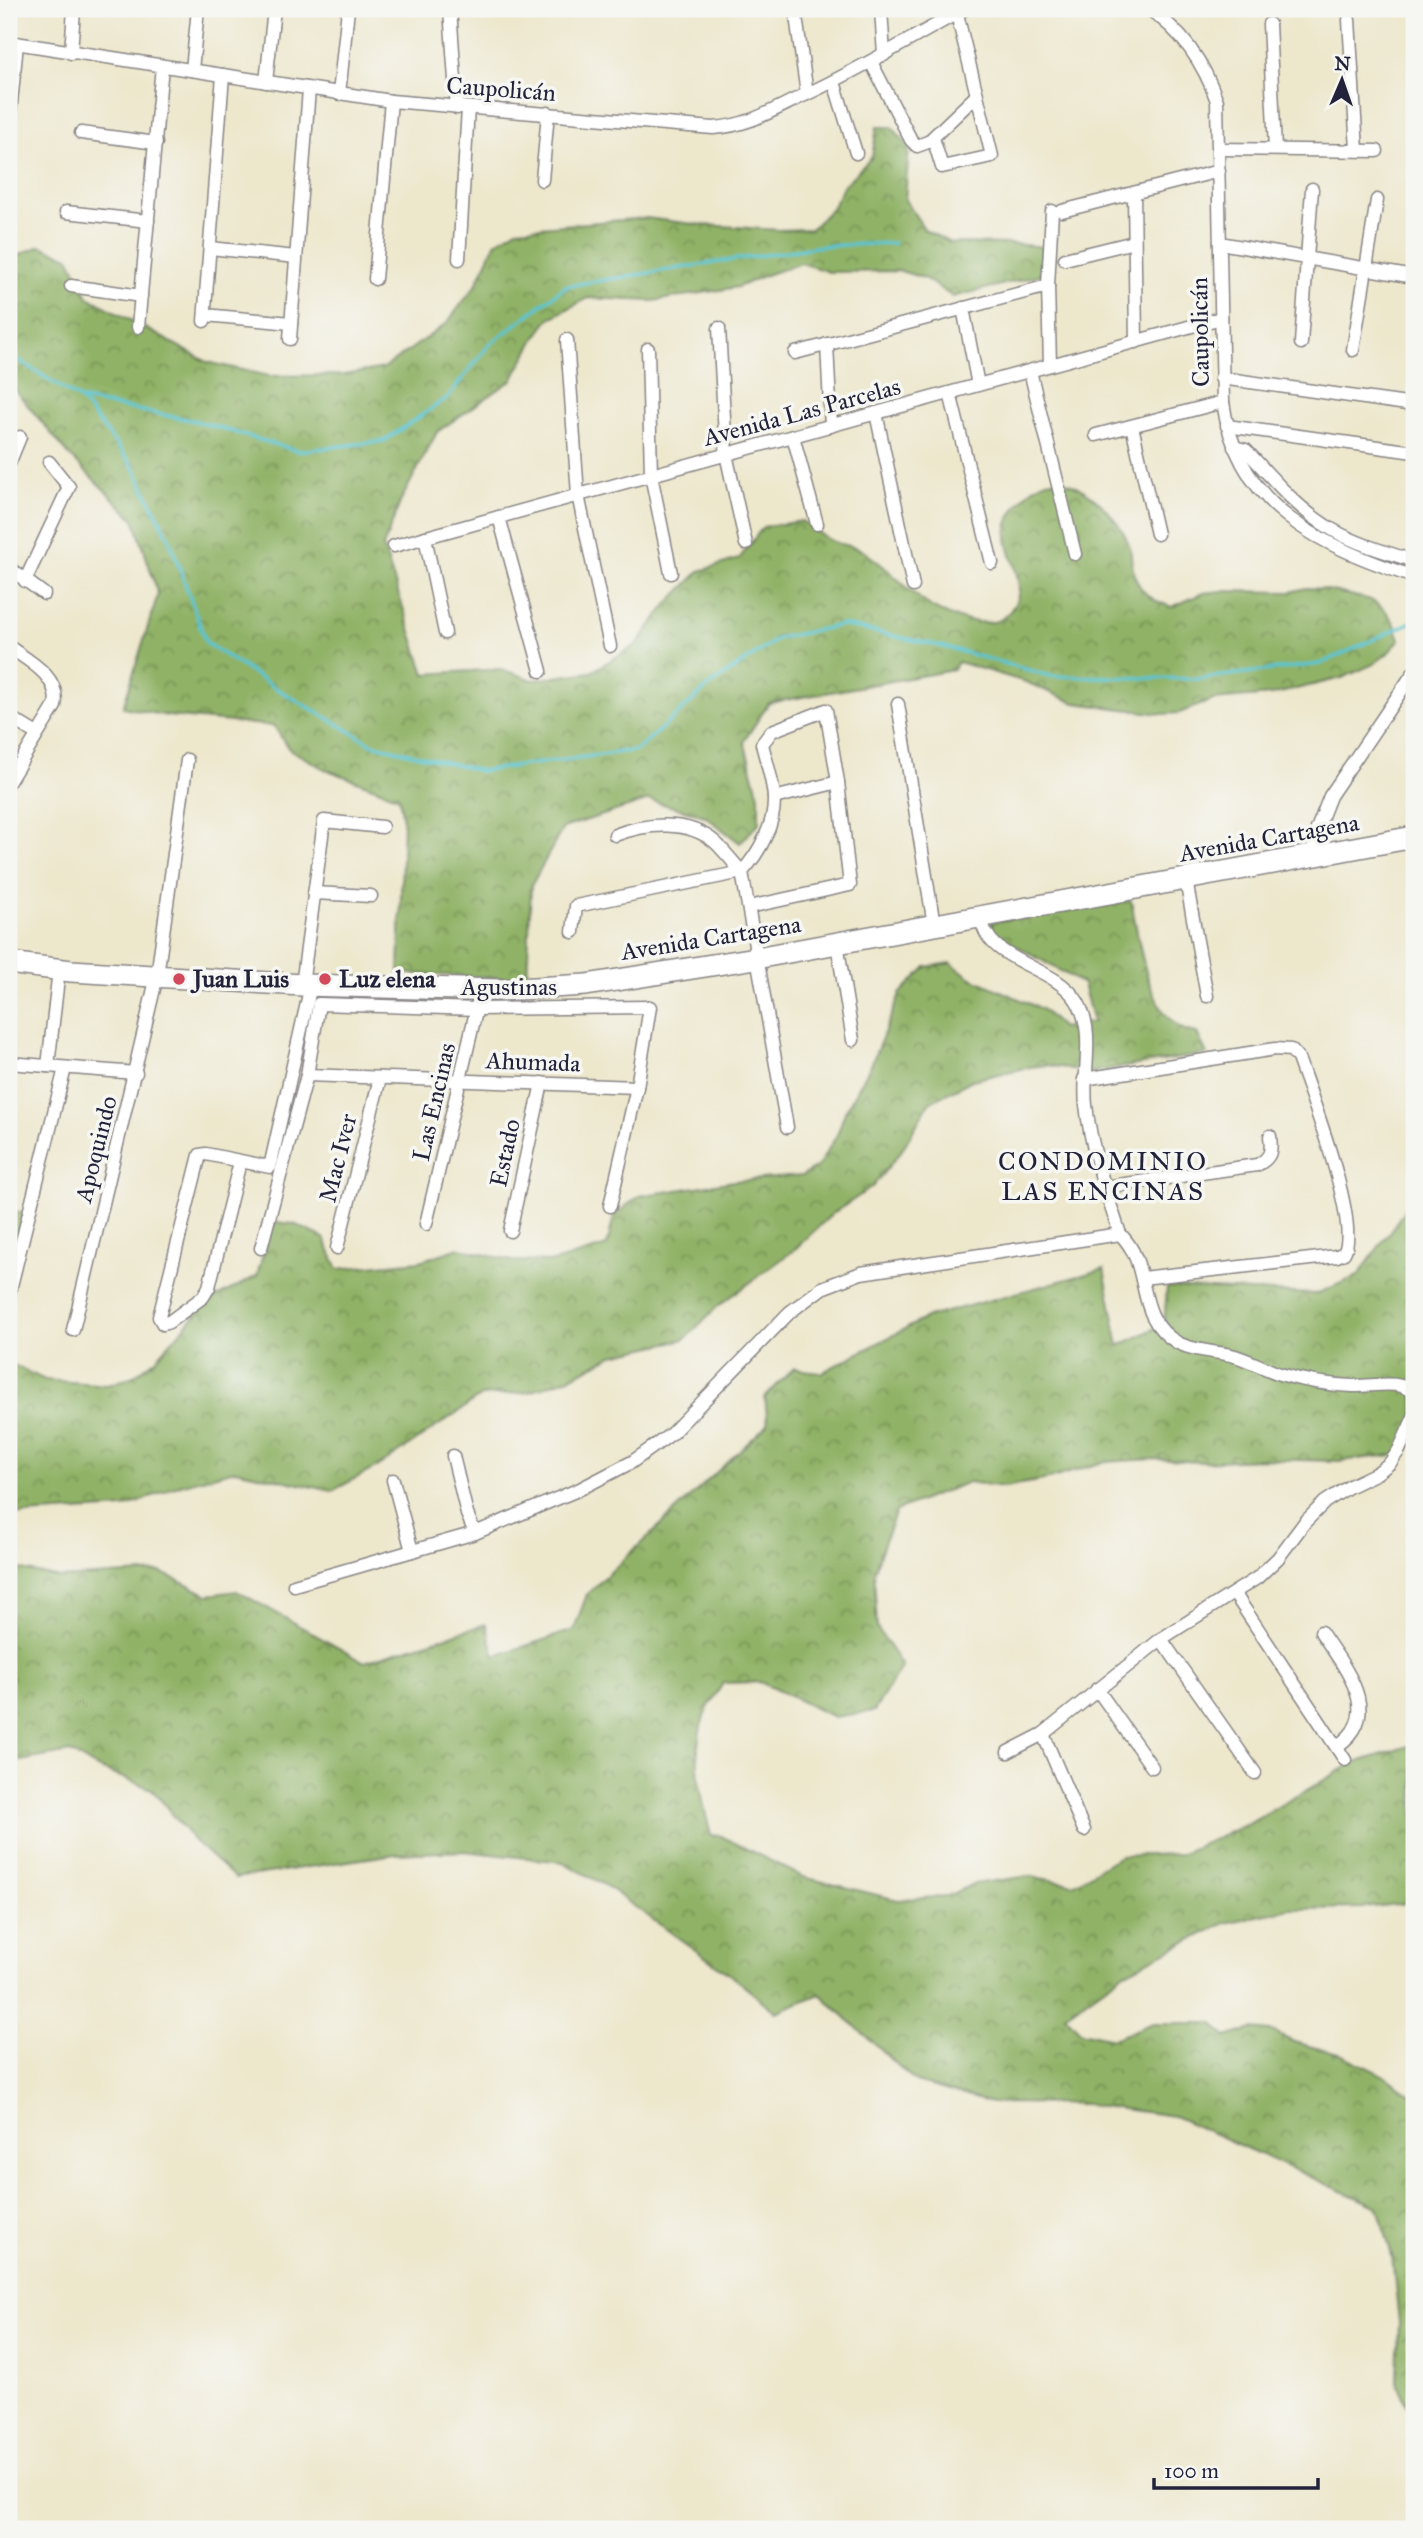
<svg xmlns="http://www.w3.org/2000/svg" width="1423" height="2538" font-family="'IM FELL Great Primer',serif">
  <defs>
    <pattern id="forest-crowns" width="20" height="18" patternUnits="userSpaceOnUse" patternTransform="scale(1.75)"><rect width="20" height="18" fill="#90b266"/><path d="M2 6a3 3 0 1 1 6 0M12 15a3 3 0 1 1 6 0" fill="none" stroke="#759055"/></pattern>
  </defs>
  <rect width="100%" height="100%" fill="#f6f6f2"/>
  <filter id="ink" filterUnits="userSpaceOnUse"><feTurbulence type="fractalNoise" baseFrequency=".0143" numOctaves="2"/><feDisplacementMap in="SourceGraphic" scale="14" xChannelSelector="R" yChannelSelector="G"/><feConvolveMatrix kernelMatrix="1 2 1 2 8 2 1 2 1" color-interpolation-filters="sRGB"/></filter>
  <filter id="wash" filterUnits="userSpaceOnUse"><feTurbulence type="fractalNoise" baseFrequency=".00686" numOctaves="4" result="noise"/><feDisplacementMap in="SourceGraphic" scale="28" xChannelSelector="R" yChannelSelector="G"/><feGaussianBlur stdDeviation="1.57" result="paint"/><feColorMatrix in="noise" values="0 0 0 0 0 0 0 0 0 0 0 0 0 0 0 0 0 1.4 0 .05"/><feComposite in="paint" operator="in"/></filter>
  <g filter="url(#wash)">
    <rect width="100%" height="100%" fill="#ede7cc"/>
    <!-- forest -->
    <g fill="url(#forest-crowns)" stroke="#596a50" stroke-width="2">
      <path d="M877 127H892L909 147 905 200 925 230 950 243 1016 244 1042 247 1044 274 953 297 924 278 900 271 829 272 801 263 763 276 738 287 653 301 588 298 550 318 536 337 512 380 437 432 401 500 383 547 425 674 501 669 533 680 591 672 636 645 669 602 700 571 739 559 763 527 802 521C810 527 819 534 828 539 838 545 853 545 863 551 907 579 918 615 978 622 986 623 997 623 1003 618 1040 588 1000 557 1008 524 1010 513 1021 501 1028 493 1035 486 1045 479 1056 480 1085 482 1119 518 1129 544 1131 550 1131 558 1132 565 1136 590 1149 600 1172 607L1203 593 1222 591 1290 592 1306 588 1323 589 1371 600 1385 610 1394 623 1400 639 1388 653 1374 664 1342 678 1271 695 1213 700 1179 713 1162 714 1075 703 1026 682 958 662 953 670 769 703 744 741 759 796V823L740 843 705 816 649 800 563 828 531 886 527 979 399 973 403 820 399 797 325 769 289 749 274 726 168 716 123 707 158 594 134 519 71 457 9 383V259L40 246 69 257 88 297 207 362 269 376 344 375 384 368 446 324 476 285 496 242 517 229 646 218 693 224 778 230 811 229 833 207 843 186 872 157Z"/>
      <path d="M1131 901C1140 941 1147 1028 1197 1033L1207 1054 1092 1072 1047 1065 1030 1067 972 1080 929 1103 902 1150 872 1187 831 1215 794 1250 717 1307 685 1339 613 1355 569 1378 529 1392 481 1396 381 1465 332 1491 235 1470 180 1485 124 1508 9 1515V1363L45 1380 108 1385 134 1376 156 1359 207 1302 257 1276 269 1233 276 1222 294 1224 324 1238 338 1269 420 1261 459 1248 513 1261 554 1262 607 1246 614 1216 639 1196 734 1181 802 1176 818 1166 837 1135 845 1112 871 1065 900 994 926 967 951 963 971 978 1042 1009 1062 1028 1093 1022 1083 984 994 933 991 922Z"/>
      <path d="M1414 1188V1443L1403 1454 1338 1461 1258 1459 1199 1462 1154 1459 1103 1462 1049 1479 1004 1487 968 1482 896 1511 874 1571 877 1628 902 1666 874 1711 834 1717 760 1682 723 1683C717 1694 708 1705 704 1717 690 1754 702 1800 711 1836L719 1835 803 1877 898 1900 947 1896 974 1884 1029 1876 1073 1884 1120 1856 1180 1854 1250 1823 1352 1764 1414 1744V1902L1363 1908 1290 1909 1225 1923 1125 1972 1065 2015 1081 2032 1113 2039 1153 2023H1213L1226 2037 1253 2029 1270 2031 1294 2042 1342 2055 1383 2075 1410 2094 1414 2093V2420L1397 2381 1399 2322 1392 2256 1378 2207 1174 2116 1086 2104 992 2103 916 2082 820 1994 776 2012 733 1977 606 1886 563 1862 464 1851 395 1854 235 1878 194 1841 152 1789 95 1767 70 1752 9 1763V1567L60 1578 161 1572 208 1595 237 1591 364 1662 486 1624 495 1656 574 1630 587 1594 768 1424 765 1397 794 1368 821 1373 928 1317 1104 1269 1119 1346 1164 1324 1167 1287 1316 1294 1358 1276 1402 1214Z"/>
      <path d="M9 1210 23 1213 9 1270Z"/>
    </g>
    <g fill="none" stroke-linecap="round" stroke-linejoin="round">
      <!-- stream -->
      <g stroke="#59c5d2" stroke-width="3.5">
        <path d="M9 354 81 400 133 466 169 538 206 643 277 689 372 744 481 771 637 750 708 687 779 638 842 625 945 647 1050 676 1197 679 1320 664 1414 621"/>
        <path d="M83 400 196 421 298 451 384 441 447 398 490 344 566 286 822 246 894 243"/>
      </g>
    </g>
  </g>
  <g filter="url(#ink)">
    <g fill="none" stroke-linecap="round" stroke-linejoin="round">
      <defs>
        <g id="street">
          <path d="M450 9 457 108"/>
          <path d="M795 9 807 94"/>
          <path d="M881 9 884 55"/>
          <path d="M1149 9C1183 32 1204 63 1217 101L1223 402C1238 510 1322 546 1414 577"/>
          <path d="M1349 20 1357 150"/>
          <path d="M1269 24 1275 149"/>
          <path d="M9 42 391 101 713 128C750 126 776 108 809 93 862 68 913 37 965 9"/>
          <path d="M71 53 74 9"/>
          <path d="M871 62 911 140 917 146 928 142 977 95"/>
          <path d="M192 70 198 9"/>
          <path d="M266 82 274 9"/>
          <path d="M834 82 856 153"/>
          <path d="M339 94 348 9"/>
          <path d="M9 123 17 44"/>
          <path d="M81 133 156 143"/>
          <path d="M933 138 942 167 992 156 957 14"/>
          <path d="M1219 149 1377 151"/>
          <path d="M542 180 548 113"/>
          <path d="M1134 193 1136 342"/>
          <path d="M1062 211 1219 171"/>
          <path d="M66 212 148 221"/>
          <path d="M1220 243 1414 277"/>
          <path d="M210 248 296 257"/>
          <path d="M459 259 468 108"/>
          <path d="M1065 259 1134 242"/>
          <path d="M375 279 391 101"/>
          <path d="M71 286 141 296"/>
          <path d="M963 308 978 385"/>
          <path d="M205 315 291 323"/>
          <path d="M204 321 223 75"/>
          <path d="M138 327 162 66"/>
          <path d="M719 328 726 454 746 544"/>
          <path d="M290 339 309 89"/>
          <path d="M567 340 578 495 610 646"/>
          <path d="M1301 343 1312 189"/>
          <path d="M827 344 831 426"/>
          <path d="M648 349 651 475 671 573"/>
          <path d="M1353 350 1377 200"/>
          <path d="M795 353 1048 286"/>
          <path d="M1050 365 1048 286 1052 211"/>
          <path d="M1030 371 1075 554"/>
          <path d="M1221 378 1414 405"/>
          <path d="M950 393 992 563"/>
          <path d="M876 413 913 586"/>
          <path d="M1132 426 1157 534"/>
          <path d="M1227 426 1414 452"/>
          <path d="M1096 435 1223 402"/>
          <path d="M793 436 817 524"/>
          <path d="M1234 447 1246 450C1272 478 1299 511 1333 530 1357 544 1388 553 1414 561"/>
          <path d="M9 464 20 437"/>
          <path d="M499 517 541 671"/>
          <path d="M425 537 445 633"/>
          <path d="M394 546 1221 318"/>
          <path d="M9 568 44 594"/>
          <path d="M25 581 69 487 49 462"/>
          <path d="M9 647C29 661 61 677 55 706L9 781"/>
          <path d="M898 704 934 925"/>
          <path d="M9 717 37 734"/>
          <path d="M774 798 838 782"/>
          <path d="M615 835C646 823 689 819 716 843 725 852 734 863 742 872"/>
          <path d="M1312 857 1317 829 1330 796 1414 672"/>
          <path d="M1186 880 1207 996"/>
          <path d="M314 893 371 896"/>
          <path d="M749 907 850 885 838 782 826 710 772 731 762 744C766 761 773 780 774 798 775 825 759 853 742 872L787 1127"/>
          <path d="M573 932 576 906 742 872"/>
          <path d="M837 943 853 1040"/>
          <path d="M302 985 324 821 382 827"/>
          <path d="M9 1063 136 1073"/>
          <path d="M48 1066 59 970"/>
          <path d="M307 1075 637 1087 610 1206"/>
          <path d="M1084 1079 1275 1049 1291 1050 1298 1058C1310 1093 1361 1224 1344 1253L1337 1256 1142 1278"/>
          <path d="M240 1162 209 1287 203 1297 169 1322 163 1324 159 1317 200 1155 206 1154 270 1167 311 985"/>
          <path d="M1105 1187 1257 1165C1271 1158 1272 1151 1270 1136"/>
          <path d="M426 1224 478 1003"/>
          <path d="M510 1231 542 1083"/>
          <path d="M1120 1234C1154 1267 1132 1317 1178 1343 1196 1352 1216 1351 1235 1356 1251 1361 1265 1369 1280 1374 1304 1381 1329 1385 1353 1386 1372 1387 1401 1378 1414 1394"/>
          <path d="M261 1248 307 1075 319 1004 477 1009 650 1007 637 1087"/>
          <path d="M337 1248 380 1078"/>
          <path d="M9 1294 65 1068"/>
          <path d="M73 1330 157 976 187 760"/>
          <path d="M453 1456 467 1514 475 1533"/>
          <path d="M393 1480 412 1551"/>
          <path d="M294 1585 475 1533 580 1489 632 1462 671 1434 790 1312 822 1288 861 1273 1120 1234C1106 1192 1091 1149 1086 1105 1082 1071 1096 1032 1077 1001 1054 964 986 963 981 917"/>
          <path d="M1234 1593 1345 1760"/>
          <path d="M1321 1632C1343 1666 1386 1714 1337 1746"/>
          <path d="M1161 1639 1255 1773"/>
          <path d="M1097 1689 1152 1767"/>
          <path d="M1043 1734 1084 1830"/>
          <path d="M1008 1752 1043 1734 1161 1639 1257 1578 1278 1558 1305 1522 1325 1502 1350 1486 1377 1473 1390 1463 1399 1450 1414 1417"/>
        </g>
        <path id="primary" d="M9 963 71 971 302 985 500 990 586 985 756 958 1414 837"/>
      </defs>
      <!-- street casing -->
      <use href="#street" stroke="#888484" stroke-width="15"/>
      <!-- primary casing -->
      <use href="#primary" stroke="#888484" stroke-width="24"/>
      <!-- street -->
      <use href="#street" stroke="#fff" stroke-width="12"/>
      <!-- primary -->
      <use href="#primary" stroke="#fff" stroke-width="21"/>
    </g>
  </g>
  <!-- markers -->
  <g fill="#d1495b" stroke="#f6f6f2" stroke-width="2.5">
    <circle cx="179" cy="979" r="7"/>
    <circle cx="325" cy="979" r="7"/>
  </g>
  <g text-anchor="middle" stroke-width="7" stroke-linejoin="round" paint-order="stroke">
    <!-- street labels -->
    <g font-size="24" fill="#22223b" stroke="#f6f6f2">
      <text transform="translate(501 89) rotate(4)" y="8">Caupolicán</text>
      <text transform="translate(1200 332) rotate(-91)" y="8">Caupolicán</text>
      <text transform="translate(802 412) rotate(-15)" y="8">Avenida Las Parcelas</text>
      <text transform="translate(1269 838) rotate(-10)" y="8">Avenida Cartagena</text>
      <text transform="translate(711 938) rotate(-9)" y="8">Avenida Cartagena</text>
      <text x="509" y="995">Agustinas</text>
      <text transform="translate(533 1062) rotate(2)" y="8">Ahumada</text>
      <text transform="translate(434 1102) rotate(-77)" y="8">Las Encinas</text>
      <text transform="translate(96 1149) rotate(-76)" y="8">Apoquindo</text>
      <text transform="translate(505 1153) rotate(-78)" y="8">Estado</text>
      <text transform="translate(338 1158) rotate(-76)" y="8">Mac Iver</text>
    </g>
    <!-- poi labels -->
    <g font-size="24" font-weight="bold" fill="#22223b" stroke="#f6f6f2" text-anchor="start">
      <text x="193" y="987">Juan Luis</text>
      <text x="339" y="987">Luz elena</text>
    </g>
    <!-- neighbourhood labels -->
    <g font-size="26" letter-spacing="2" fill="#22223b" stroke="#f6f6f2">
      <text x="1103" y="1170">CONDOMINIO<tspan x="1103" dy="30">LAS ENCINAS</tspan></text>
    </g>
  </g>
  <!-- margin -->
  <rect width="1423" height="2538" fill="none" stroke="#f6f6f2" stroke-width="35"/>
  <!-- north arrow -->
  <g transform="translate(1342 80) rotate(2)" stroke="#f6f6f2" stroke-width="5" paint-order="stroke">
  <path d="M0-5L12 26L0 18L-12 26Z" fill="#22223b"/>
  <text y="-10" font-size="19" font-weight="bold" text-anchor="middle" fill="#22223b">N</text>
  </g>
  <!-- scale -->
  <path d="M1154 2478v10h164v-10" fill="none" stroke="#22223b" stroke-width="3.5"/>
  <text x="1164" y="2478" font-size="21" fill="#22223b" stroke="#f6f6f2" stroke-width="5" paint-order="stroke">100 m</text>
</svg>
